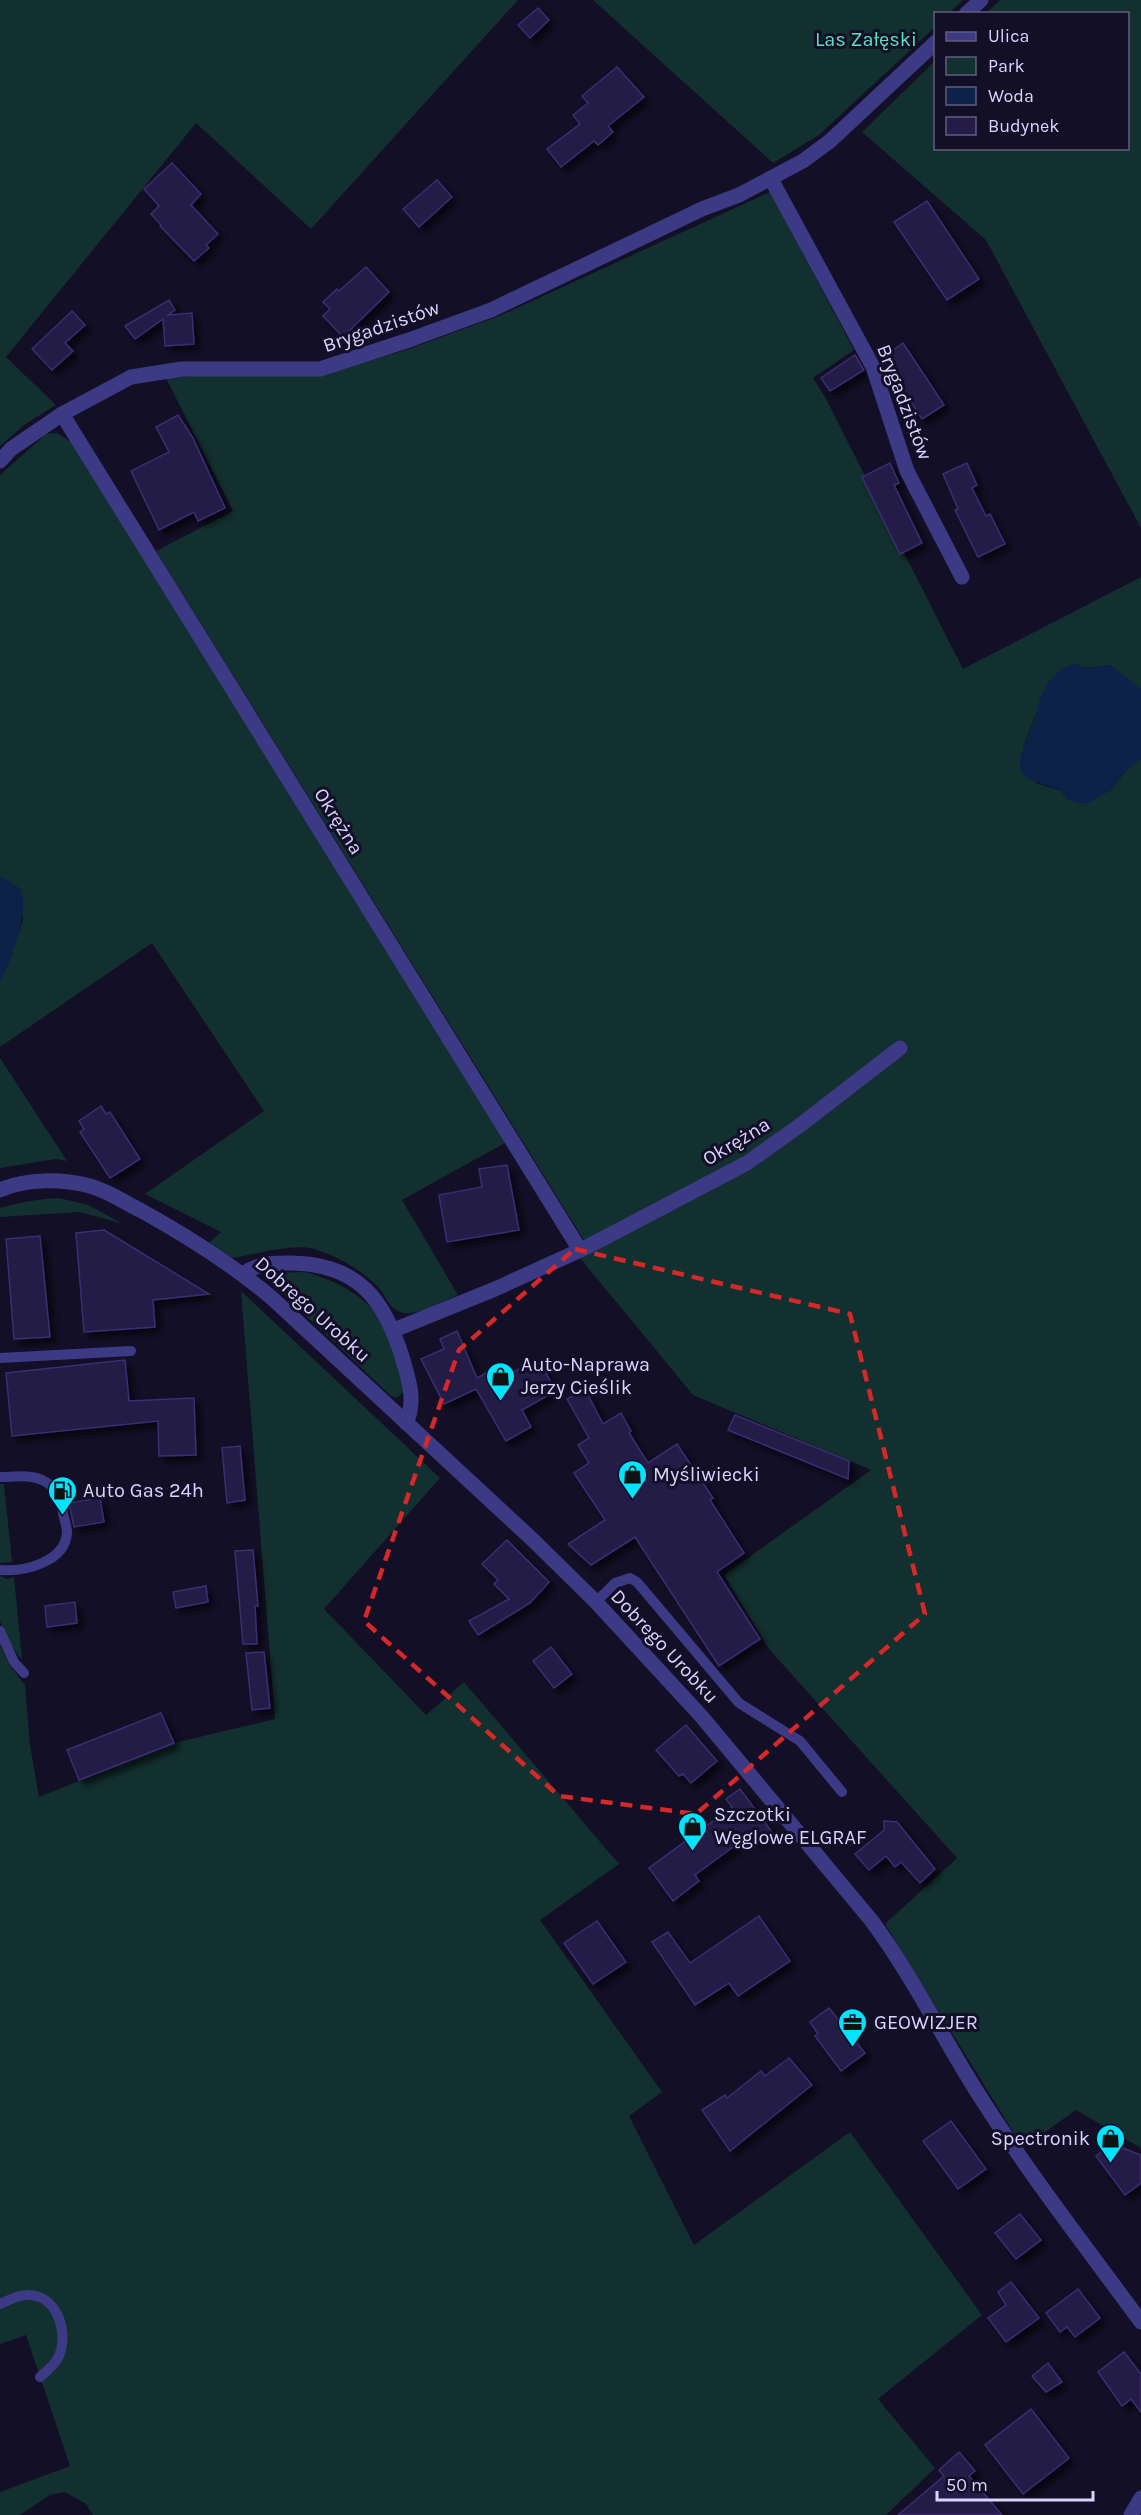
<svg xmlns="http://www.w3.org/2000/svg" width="1141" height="2515" font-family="Karla,sans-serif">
  <defs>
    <filter id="shadow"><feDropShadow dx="5.5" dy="5.5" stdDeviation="3" flood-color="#0009"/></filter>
  </defs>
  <rect width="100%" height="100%" fill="#130f26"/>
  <!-- green -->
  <g fill="#12302f">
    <path d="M0 0H518L311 229 196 123 6 357 56 405 24 425 0 446Z"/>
    <path d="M593 0H963L949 13 936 14 935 27 819 135 773 163Z"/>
    <path d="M1000 0H1141V528L986 240 862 132 935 61 936 148H1128V14L986 13Z"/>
    <path d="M770 192 854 350 813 378 825 397 963 669 1141 577V689L1110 665 1086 668 1074 664 1048 683 1023 748 1036 783 1061 791 1068 800 1111 790 1125 772 1141 759V2148L1076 2110 1023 2148 885 1924 957 1858 769 1649 724 1575 871 1470 693 1395 580 1258 592 1253 156 551 233 511 166 378 189 376 320 375 406 350 499 316Z"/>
    <path d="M57 433 74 444 82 456 505 1143 402 1200 458 1295C443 1301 422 1314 406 1313 389 1312 387 1296 377 1286 360 1269 337 1256 314 1249 293 1243 254 1255 232 1258L209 1243 221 1232 145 1194 264 1111 152 943 0 1047V981L23 921 20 889 0 877V475L46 434Z"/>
    <path d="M0 1058 67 1161 56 1159 0 1168Z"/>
    <path d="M59 1198 88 1205 123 1224 80 1212 0 1217V1208C21 1202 38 1199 59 1198Z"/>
    <path d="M305 1272C335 1280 368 1296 384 1325 394 1344 398 1370 404 1392L396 1398 390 1395 267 1279 270 1273Z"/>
    <path d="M241 1291 440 1478 324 1609 426 1715 464 1682 619 1864 540 1920 662 2092 629 2116 694 2245 850 2132 982 2315 878 2399 935 2468 886 2515H93L86 2504 65 2492 50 2495 20 2515H0V2492L70 2466 26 2335 0 2344V1645L10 1666 25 1685 30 1745 39 1797 174 1743 275 1719Z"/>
    <path d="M0 1484H4L12 1562 0 1563Z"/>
    <path d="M0 1576 7 1579 14 1577 22 1660 6 1638 0 1621Z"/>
  </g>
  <!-- water -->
  <g fill="#0c2248">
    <path d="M1074 664 1086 668 1110 665 1141 689V759L1125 772 1111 790 1090 802 1081 804 1068 800 1061 791 1026 778 1020 769V757L1036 715 1040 698 1048 683 1061 669Z"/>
    <path d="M0 877C6 880 17 884 20 890 31 905 10 967 0 981Z"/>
  </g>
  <!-- building -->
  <g fill="#241b47" stroke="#3b2d73" stroke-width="1.5" filter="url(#shadow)">
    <path d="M538 8 549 20 530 38 518 25Z"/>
    <path d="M617 67 644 97 608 126 613 132 598 145 594 141 561 167 547 149 580 124 573 115 588 103 582 96Z"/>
    <path d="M172 163 201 194 191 205 218 234 206 245 209 248 194 261 160 226 161 225 151 214 159 206 144 189Z"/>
    <path d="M437 180 452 197 419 227 403 209Z"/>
    <path d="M927 201 979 279 947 300 894 222Z"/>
    <path d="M366 267 389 292 343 337 323 316 330 309 323 302 337 289 339 291Z"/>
    <path d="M169 300 175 310 168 315 192 313 194 344 165 346 163 319 135 339 125 326Z"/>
    <path d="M72 311 85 325 65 343 73 351 52 370 32 349Z"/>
    <path d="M903 343 944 405 922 419 882 358Z"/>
    <path d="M855 355 864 370 830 391 821 378Z"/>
    <path d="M178 415 193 438 225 508 198 521 194 512 159 530 131 471 169 452 156 427Z"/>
    <path d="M890 463 899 483 894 485 922 543 900 554 862 477Z"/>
    <path d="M967 463 977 485 972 488 986 516 990 514 1005 544 978 557 955 510 958 509 943 474Z"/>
    <path d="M101 1106 106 1114 110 1112 140 1159 110 1178 80 1132 84 1129 79 1121Z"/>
    <path d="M507 1165 519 1230 447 1242 439 1195 482 1187 479 1169Z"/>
    <path d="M104 1230 209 1294 153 1300 155 1327 84 1332 76 1233Z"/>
    <path d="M40 1236 50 1337 14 1339 6 1239Z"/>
    <path d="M457 1331 477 1378 491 1370 497 1381 538 1359 556 1391 522 1410 531 1427 506 1441 476 1389 444 1404 421 1359 444 1349 440 1339Z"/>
    <path d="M125 1360 129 1401 194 1398 196 1455 159 1456 158 1421 12 1436 6 1373Z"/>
    <path d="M585 1389 603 1424 621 1413 631 1431 629 1433 648 1463 677 1444 713 1498 710 1500 744 1553 717 1572 760 1639 719 1666 635 1537 591 1565 568 1544 605 1520 574 1473 589 1463 578 1445 589 1438 567 1399Z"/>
    <path d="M735 1415 849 1461 848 1479 728 1430Z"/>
    <path d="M240 1446 245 1500 227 1503 222 1448Z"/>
    <path d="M100 1498 104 1522 74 1527 69 1503Z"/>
    <path d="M507 1540 549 1582 530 1603 478 1635 469 1621 509 1599 494 1584 498 1580 482 1564Z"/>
    <path d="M253 1550 258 1606H255L257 1644H243L235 1551Z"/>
    <path d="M206 1586 208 1602 176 1608 173 1592Z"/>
    <path d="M75 1602 77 1623 47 1627 45 1606Z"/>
    <path d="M551 1647 572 1674 554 1688 533 1661Z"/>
    <path d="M264 1652 270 1708 252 1710 246 1653Z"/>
    <path d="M161 1713 174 1743 79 1780 67 1750Z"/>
    <path d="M686 1725 717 1761 691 1783 683 1774 679 1776 656 1750Z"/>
    <path d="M740 1789 772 1832 759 1842 752 1833 695 1875 699 1881 673 1901 649 1868 732 1807 726 1799Z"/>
    <path d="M884 1821 897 1822 935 1869 920 1883 901 1862 895 1867 886 1856 869 1870 855 1854 884 1830Z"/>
    <path d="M759 1916 790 1961 738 1996 729 1983 695 2005 652 1942 668 1932 690 1963Z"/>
    <path d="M597 1921 626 1962 593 1984 564 1943Z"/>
    <path d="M829 2008 865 2053 841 2071 815 2036 818 2034 810 2022Z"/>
    <path d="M789 2058 812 2085 730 2151 702 2110 725 2095 727 2098 761 2071 765 2076Z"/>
    <path d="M951 2121 986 2169 958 2189 923 2141Z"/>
    <path d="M1112 2144 1141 2155V2183L1125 2195 1096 2156Z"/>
    <path d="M1020 2214 1041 2240 1016 2259 995 2233Z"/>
    <path d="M1011 2282 1039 2318 1006 2342 988 2318 1006 2305 998 2292Z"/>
    <path d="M1078 2289 1100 2318 1075 2337 1067 2327 1060 2332 1046 2313Z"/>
    <path d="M1124 2352 1141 2374V2412L1131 2399 1122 2406 1098 2372Z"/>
    <path d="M1048 2363 1062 2382 1046 2392 1032 2376Z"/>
    <path d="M1031 2409 1069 2458 1023 2494 985 2445Z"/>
    <path d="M959 2452 975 2471 969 2476 1002 2515H898L944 2476 939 2470Z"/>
  </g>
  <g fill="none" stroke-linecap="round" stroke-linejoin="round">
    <!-- lane -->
    <g stroke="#3d3a85" stroke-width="10">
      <path d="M0 1358 131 1351"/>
      <path d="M0 1477C13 1477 30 1474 42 1480 57 1487 61 1498 63 1513 64 1519 67 1526 67 1532 66 1562 24 1572 0 1570"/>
      <path d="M596 1602 615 1583 630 1578 637 1582 739 1703 800 1741 842 1792"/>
      <path d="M0 1631 14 1662 24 1673"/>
      <path d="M0 2304C9 2300 18 2295 27 2295 57 2294 69 2332 59 2356 55 2365 47 2371 40 2377"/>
    </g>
    <!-- street -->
    <g stroke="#3d3a85" stroke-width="15">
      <path d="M966 14 981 0"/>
      <path d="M771 179 873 367 907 471 962 577"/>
      <path d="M62 414 580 1250"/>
      <path d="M0 461 11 449 62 414 131 377 182 369H320L409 340 491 310 702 209 739 195 803 161 830 141 936 42"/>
      <path d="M0 1190C27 1178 62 1179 90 1186 108 1191 124 1202 140 1210 187 1236 232 1264 273 1299L534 1541 596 1602 702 1717 871 1920C912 1975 942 2037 979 2095 1029 2174 1086 2247 1141 2322"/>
      <path d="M243 1274C258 1263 273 1263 291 1263 359 1264 385 1300 403 1360 409 1380 416 1403 406 1423"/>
      <path d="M394 1330 495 1289 585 1248 747 1163 799 1126 900 1048"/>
      <path d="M1131 2515 1141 2498"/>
    </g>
  </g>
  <!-- marked area -->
  <path fill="none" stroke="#d62828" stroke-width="4.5" stroke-dasharray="12 8" stroke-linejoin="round" d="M575 1249 850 1314 925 1614 696 1814 559 1796 364 1621 459 1350Z"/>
  <!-- icons -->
  <defs>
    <symbol id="shop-pin" viewBox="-11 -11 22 30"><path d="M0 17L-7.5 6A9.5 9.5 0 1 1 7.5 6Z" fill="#00e5ff" stroke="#130f26"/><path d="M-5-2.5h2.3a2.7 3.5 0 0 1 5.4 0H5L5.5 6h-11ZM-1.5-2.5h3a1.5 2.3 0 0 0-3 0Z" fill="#111"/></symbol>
    <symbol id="fuel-pin" viewBox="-11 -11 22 30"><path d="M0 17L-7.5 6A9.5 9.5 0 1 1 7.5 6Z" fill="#00e5ff" stroke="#130f26"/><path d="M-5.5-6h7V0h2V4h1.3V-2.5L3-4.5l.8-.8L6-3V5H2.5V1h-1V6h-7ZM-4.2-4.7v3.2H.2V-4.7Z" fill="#111"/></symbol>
    <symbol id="office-pin" viewBox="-11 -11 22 30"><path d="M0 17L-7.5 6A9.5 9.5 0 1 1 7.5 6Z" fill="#00e5ff" stroke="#130f26"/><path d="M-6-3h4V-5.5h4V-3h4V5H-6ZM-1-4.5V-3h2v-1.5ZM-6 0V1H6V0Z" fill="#111"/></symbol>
  </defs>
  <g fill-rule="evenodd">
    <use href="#shop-pin" x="484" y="1360" width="33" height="45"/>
    <use href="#shop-pin" x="616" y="1458" width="33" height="45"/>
    <use href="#fuel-pin" x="46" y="1474" width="33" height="45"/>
    <use href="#shop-pin" x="676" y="1810" width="33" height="45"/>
    <use href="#office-pin" x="836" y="2006" width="33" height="45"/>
    <use href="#shop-pin" x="1094" y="2122" width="33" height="45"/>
  </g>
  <g text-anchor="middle" stroke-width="6" stroke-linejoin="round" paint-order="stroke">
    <!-- park labels -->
    <g font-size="20" fill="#5fe0c0" stroke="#130f26">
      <text x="866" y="46">Las Załęski</text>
    </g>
    <!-- street labels -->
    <g font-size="20" fill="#d9d4ff" stroke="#130f26">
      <text transform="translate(381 326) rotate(-19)" y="7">Brygadzistów</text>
      <text transform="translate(905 402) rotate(69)" y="7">Brygadzistów</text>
      <text transform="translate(339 821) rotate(58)" y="7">Okrężna</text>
      <text transform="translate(736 1141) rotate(-31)" y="7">Okrężna</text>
      <text transform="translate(313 1309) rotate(42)" y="7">Dobrego Urobku</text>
      <text transform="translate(665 1646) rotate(47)" y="7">Dobrego Urobku</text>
    </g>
    <!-- poi labels -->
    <g font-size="20" fill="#d9d4ff" stroke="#130f26" text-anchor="start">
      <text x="521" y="1371">Auto-Naprawa<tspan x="521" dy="23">Jerzy Cieślik</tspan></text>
      <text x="653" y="1481">Myśliwiecki</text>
      <text x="83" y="1497">Auto Gas 24h</text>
      <text x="714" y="1821">Szczotki<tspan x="714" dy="23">Węglowe ELGRAF</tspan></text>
      <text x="874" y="2029">GEOWIZJER</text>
      <text x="1090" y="2145" text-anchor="end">Spectronik</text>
    </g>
  </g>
  <!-- legend -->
  <rect x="934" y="12" width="195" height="138" fill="#130f26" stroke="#625e7d" stroke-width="1.5"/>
  <rect x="946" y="32" width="30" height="9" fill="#3d3a85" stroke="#625e7d" stroke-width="1.5"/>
  <text x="988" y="42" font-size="18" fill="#d9d4ff">Ulica</text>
  <rect x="946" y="57" width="30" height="18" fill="#12302f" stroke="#625e7d" stroke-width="1.5"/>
  <text x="988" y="72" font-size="18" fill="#d9d4ff">Park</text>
  <rect x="946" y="87" width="30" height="18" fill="#0c2248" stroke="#625e7d" stroke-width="1.5"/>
  <text x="988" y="102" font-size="18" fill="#d9d4ff">Woda</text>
  <rect x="946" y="117" width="30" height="18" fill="#241b47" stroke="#625e7d" stroke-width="1.5"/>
  <text x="988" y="132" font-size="18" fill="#d9d4ff">Budynek</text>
  <!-- scale -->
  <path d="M937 2491v9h156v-9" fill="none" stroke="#d9d4ff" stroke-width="3"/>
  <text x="946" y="2491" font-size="18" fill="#d9d4ff" stroke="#130f26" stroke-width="4.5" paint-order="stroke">50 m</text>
</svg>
